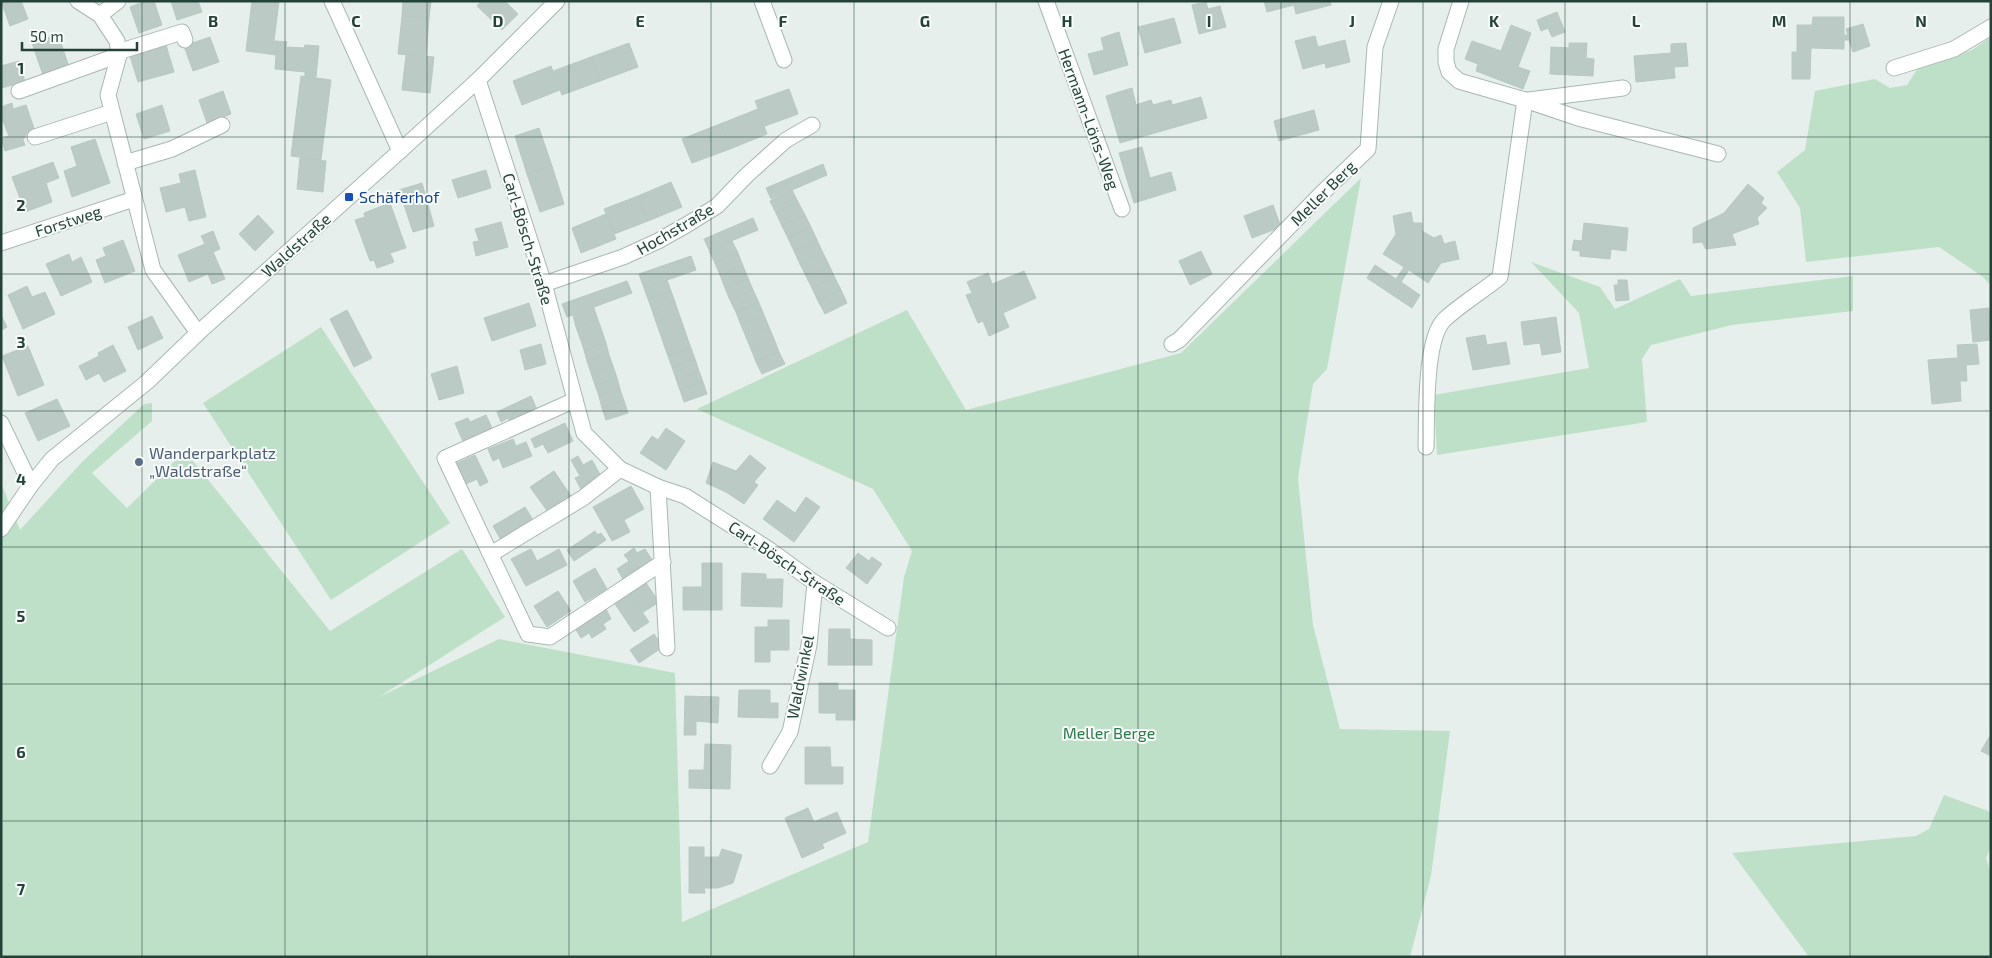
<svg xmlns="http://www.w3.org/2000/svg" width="1992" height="958" font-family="'Exo 2',sans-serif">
  <rect width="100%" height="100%" fill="#e6efeb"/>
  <!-- green -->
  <g fill="#bfe0c8">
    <path d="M1991 37V286L1983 277 1939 247 1806 262 1800 208 1777 172 1805 150 1815 91 1875 79 1890 88 1907 85 1918 68 1972 50Z"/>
    <path d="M1361 178 1327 369 1313 384 1298 478 1313 625 1340 729 1450 731 1431 876 1410 957H1V483L20 530 82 462 144 404 152 403V421L92 473 127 508 185 451 330 631 462 549 505 617 379 697 499 639 675 673 682 922 868 842 904 577 912 551 873 489 697 409 907 310 966 410 1181 353Z"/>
    <path d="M1531 262 1600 287 1615 309 1680 279 1691 296 1853 276V311L1732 325 1651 345 1642 359 1647 422 1437 455 1434 395 1589 368 1579 313Z"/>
    <path d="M321 327 450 523 331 600 203 403Z"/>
    <path d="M1944 795 1991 812V847L1986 858 1991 873V957H1809L1732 853 1916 836 1929 829Z"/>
  </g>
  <!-- building -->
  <g fill="#bbcac4" stroke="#b8c9c2">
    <path d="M1 1H21L28 19 10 26Z"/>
    <path d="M146 1H154L162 25 139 33 130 7Z"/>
    <path d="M171 1H198L202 12 177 20Z"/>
    <path d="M252 1H279L274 41H277L276 55 246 51Z"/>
    <path d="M403 1H431L429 18 402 16Z"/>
    <path d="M481 1H505L518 14 502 30 477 6Z"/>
    <path d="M1264 1H1330L1331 5 1296 14 1294 5 1267 12Z"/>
    <path d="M1206 2 1208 9 1220 6 1226 27 1199 34 1192 5Z"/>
    <path d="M1557 12 1565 32 1552 37 1548 28 1541 31 1537 20Z"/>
    <path d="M402 16 429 18 426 56 398 54Z"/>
    <path d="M1813 17H1844V35H1848L1846 29 1863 24 1870 46 1853 52 1849 40H1844V49L1811 48 1810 79H1792V52H1797V25H1812Z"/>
    <path d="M1174 18 1181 43 1145 53 1138 27Z"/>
    <path d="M1511 25 1531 33 1518 67 1530 71 1523 89 1476 71 1478 64 1465 59 1472 41 1501 51Z"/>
    <path d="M1119 32 1128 65 1094 75 1088 54 1104 50 1101 38Z"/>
    <path d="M58 34 69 67 43 75 32 43Z"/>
    <path d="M1315 36 1318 47 1345 40 1350 62 1326 68 1325 63 1303 69 1295 41Z"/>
    <path d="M210 37 219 62 193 71 184 46Z"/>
    <path d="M277 41 287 42 286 47 304 48 305 45 319 46 316 77 305 76V72L275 69Z"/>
    <path d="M629 43 638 67 600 81 591 57Z"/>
    <path d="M1569 43H1587L1586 58 1594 59 1593 76 1550 74 1551 47 1569 48Z"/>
    <path d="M1686 43 1688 66 1674 67 1675 78 1636 82 1634 56 1671 53V44Z"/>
    <path d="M166 45 174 72 138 82 130 56Z"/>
    <path d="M406 55 434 57 430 93 402 90Z"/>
    <path d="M591 57 600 81 562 95 553 71Z"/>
    <path d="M19 61 25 82 1 88V66Z"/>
    <path d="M551 66 560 90 522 105 513 81Z"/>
    <path d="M301 76 331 80 321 160 291 156Z"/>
    <path d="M1132 88 1136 105 1151 100 1153 105 1171 100 1172 105 1201 97 1207 118 1120 143 1106 96Z"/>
    <path d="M789 89 798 114 765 126 755 101Z"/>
    <path d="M223 91 231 114 207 123 199 100Z"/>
    <path d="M12 103 13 109 26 105 35 131 27 133 23 140 25 145 5 151 1 139 9 136 1 116V107Z"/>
    <path d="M162 105 170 131 144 139 136 114Z"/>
    <path d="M758 109 767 134 730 149 720 124Z"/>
    <path d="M1314 110 1319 130 1279 141 1274 121Z"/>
    <path d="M720 124 730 149 692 163 682 139Z"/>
    <path d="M539 128 552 166 527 174 515 136Z"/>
    <path d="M95 139 110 183 72 197 64 171 77 166 71 147Z"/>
    <path d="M1142 147 1150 178 1171 172 1176 190 1134 203 1119 153Z"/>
    <path d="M300 158 326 161 323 192 297 189Z"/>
    <path d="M53 162 59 178 46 183 52 202 25 212 12 177Z"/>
    <path d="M823 164 827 175 771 199 766 188Z"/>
    <path d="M552 166 564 204 540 212 527 174Z"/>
    <path d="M195 170 206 217 189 221 185 207 166 212 160 188 181 183 179 174Z"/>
    <path d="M486 170 491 188 458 198 452 180Z"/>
    <path d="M671 182 682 207 648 221 638 196Z"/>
    <path d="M422 183 434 226 413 232 399 190Z"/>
    <path d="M1748 184 1764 198 1761 203 1767 208 1757 218 1759 224 1732 234 1736 245 1706 249 1702 242 1693 243V228L1724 213Z"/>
    <path d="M792 190 798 202 776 213 770 201Z"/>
    <path d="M638 196 648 221 614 234 604 209Z"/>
    <path d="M798 202 805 215 782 226 776 213Z"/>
    <path d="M390 203 406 248 390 253 394 262 377 268 374 260 370 261 355 220 365 217 364 213Z"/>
    <path d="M1273 205 1281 227 1252 238 1244 216Z"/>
    <path d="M1411 212 1413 223H1422V231L1434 238 1441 235 1444 244 1455 241 1459 259 1441 263 1428 283 1409 270 1401 282 1420 295 1412 308 1367 278 1375 265 1396 279 1404 267 1383 254 1396 234 1393 216Z"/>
    <path d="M606 214 616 239 581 253 572 228Z"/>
    <path d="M258 215 274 232 255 251 239 234Z"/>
    <path d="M805 215 811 227 788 238 782 226Z"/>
    <path d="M753 218 758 230 709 250 704 239Z"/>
    <path d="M501 222 508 247 476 256 473 242 479 241 475 229Z"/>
    <path d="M1584 223 1628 228 1626 251 1611 249 1610 259 1580 256V251L1572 250 1574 240 1582 241Z"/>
    <path d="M811 227 817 240 794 251 788 238Z"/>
    <path d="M213 231 220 249 213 252 225 279 212 284 208 274 189 282 178 255 205 244 201 236Z"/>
    <path d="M123 240 135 271 105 283 96 260 106 256 103 248Z"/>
    <path d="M817 240 823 253 800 264 794 251Z"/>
    <path d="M732 241 738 253 715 263 709 251Z"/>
    <path d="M1201 251 1212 274 1190 285 1179 261Z"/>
    <path d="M738 253 743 266 720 275 715 263Z"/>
    <path d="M823 253 829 265 806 276 800 264Z"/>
    <path d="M69 254 72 262 81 257 92 282 61 296 46 264Z"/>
    <path d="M691 256 696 270 644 288 639 274Z"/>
    <path d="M829 265 835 278 812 288 806 276Z"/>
    <path d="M743 266 748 278 725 288 720 275Z"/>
    <path d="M1024 271 1036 298 1003 313 1009 327 989 336 983 321 978 323 966 295 972 293 967 282 988 273 992 284Z"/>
    <path d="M748 278 753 290 730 300 725 288Z"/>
    <path d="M835 278 841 290 818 301 812 288Z"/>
    <path d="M667 280 671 291 648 299 644 288Z"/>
    <path d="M1618 280H1627L1629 300 1616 301 1614 285H1618Z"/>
    <path d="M627 281 632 293 567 317 562 304Z"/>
    <path d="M27 286 32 297 45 292 55 314 23 329 8 295Z"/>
    <path d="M753 290 759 303 736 312 730 300Z"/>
    <path d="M841 290 847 303 825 314 818 301Z"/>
    <path d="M671 291 675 302 652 310 648 299Z"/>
    <path d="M675 302 679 314 656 322 652 310Z"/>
    <path d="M529 303 536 326 492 341 484 318Z"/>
    <path d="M759 303 764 315 741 325 736 312Z"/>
    <path d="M594 308 598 320 576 327 573 315Z"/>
    <path d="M1989 308 1991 340 1973 342 1970 310Z"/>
    <path d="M347 310 372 358 354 367 330 319Z"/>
    <path d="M679 314 683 325 660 333 656 322Z"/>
    <path d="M1 315 7 327 1 330Z"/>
    <path d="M764 315 769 327 746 337 741 325Z"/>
    <path d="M152 316 163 338 138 350 128 327Z"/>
    <path d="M1556 317 1561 352 1542 355 1540 343 1524 345 1521 322Z"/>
    <path d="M598 320 602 331 580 338 576 327Z"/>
    <path d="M683 325 687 337 664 345 660 333Z"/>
    <path d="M769 327 774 339 751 349 746 337Z"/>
    <path d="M602 331 606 343 584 350 580 338Z"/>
    <path d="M1485 335 1487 345 1506 342 1510 364 1473 370 1466 338Z"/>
    <path d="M687 337 691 348 668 356 664 345Z"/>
    <path d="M774 339 779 352 756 362 751 349Z"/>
    <path d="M606 343 609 355 587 361 584 350Z"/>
    <path d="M541 344 546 364 525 370 520 350Z"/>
    <path d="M1977 344 1979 364 1966 365 1967 381H1960L1961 401 1932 404 1928 360 1958 358 1957 345Z"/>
    <path d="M113 345 126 371 104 382 99 373 86 380 79 366 99 356 98 353Z"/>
    <path d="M28 346 44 385 18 396 2 356Z"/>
    <path d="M691 348 695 359 672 367 668 356Z"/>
    <path d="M779 352 785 364 762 374 756 362Z"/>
    <path d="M609 355 613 366 591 373 587 361Z"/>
    <path d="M695 359 699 371 676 379 672 367Z"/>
    <path d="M457 366 464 393 439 400 431 374Z"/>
    <path d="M613 366 617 378 595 385 591 373Z"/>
    <path d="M699 371 703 382 680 390 676 379Z"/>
    <path d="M617 378 620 389 599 396 595 385Z"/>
    <path d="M703 382 707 394 684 402 680 390Z"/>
    <path d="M620 389 624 401 602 408 599 396Z"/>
    <path d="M531 396 538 412 511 424 508 418 501 422 497 412Z"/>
    <path d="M57 399 70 426 38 441 25 413Z"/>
    <path d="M624 401 628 413 606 420 602 408Z"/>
    <path d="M486 415 494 432 464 444 455 423 468 418 470 422Z"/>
    <path d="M565 423 573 441 548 453 543 444 535 448 531 439Z"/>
    <path d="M666 428 685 441 666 470 640 453 652 436 658 440Z"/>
    <path d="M513 439 516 446 526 442 532 456 503 468 499 458 493 461 488 449Z"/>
    <path d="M475 455 488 482 480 486 477 479 466 484 457 463Z"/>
    <path d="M750 455 766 468 754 482 758 485 744 504 726 492 706 483 713 462 736 471Z"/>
    <path d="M578 456 583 465 592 460 602 478 581 489 575 478 580 476 571 460Z"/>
    <path d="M554 471 571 496 548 512 530 487Z"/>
    <path d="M631 486 644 509 624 520 630 532 612 541 593 507Z"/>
    <path d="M806 497 820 507 794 542 763 519 777 500 795 513Z"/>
    <path d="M525 507 533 520 501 540 493 526Z"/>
    <path d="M595 531 597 535 601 533 606 540 574 561 567 550Z"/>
    <path d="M634 548 637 553 645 549 652 560 623 579 617 569 629 561 624 555Z"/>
    <path d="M531 549 537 561 559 549 567 565 526 586 511 559Z"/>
    <path d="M858 553 869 561 872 557 882 564 867 584 846 568Z"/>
    <path d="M702 563H722V610H683V587H702Z"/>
    <path d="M595 568 607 589 585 602 573 581Z"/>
    <path d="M742 573 766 574V579H783L782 607 741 606Z"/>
    <path d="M646 583 659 602 642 613 630 594Z"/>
    <path d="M558 591 571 611 547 627 534 606Z"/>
    <path d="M630 594 649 622 634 632 615 604Z"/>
    <path d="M606 609 611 619 603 624 606 629 592 638 589 633 581 638 575 628Z"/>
    <path d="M768 620H789V650H770V662H755V627H768Z"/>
    <path d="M829 629H850V639L872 640V665H828Z"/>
    <path d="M654 634 663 647 639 663 630 650Z"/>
    <path d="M819 683H838V690H855V720H836V713H819Z"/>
    <path d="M739 690H770V703H778V718L738 717Z"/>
    <path d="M685 696 719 697 718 723 696 721V735H684Z"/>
    <path d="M1991 734V756L1981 751Z"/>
    <path d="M705 744 731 745 730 789 689 788V770H704Z"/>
    <path d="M805 747H830L831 767H843V784H805Z"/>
    <path d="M808 808 814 822 837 812 846 833 822 844 824 848 802 858 785 818Z"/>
    <path d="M689 847H704V857H719L722 849 742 855 733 883 718 888H704L705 893H689Z"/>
  </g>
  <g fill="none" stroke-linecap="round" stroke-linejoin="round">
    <defs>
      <g id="minor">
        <path d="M78 1 100 15 117 41 119 55 108 95 153 270 198 333"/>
        <path d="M332 1 400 151"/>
        <path d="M762 1 784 60"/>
        <path d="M1046 1 1122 209"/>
        <path d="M100 15 118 1"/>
        <path d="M118 52 182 32 185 40"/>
        <path d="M1894 68 1954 49 1991 27"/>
        <path d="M478 80 544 284 584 433 620 469 658 487 685 496 770 550 815 583 888 628"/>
        <path d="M19 91 119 55"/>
        <path d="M1525 100 1578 118 1718 154"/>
        <path d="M1529 100 1623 88"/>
        <path d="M35 137 112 112"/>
        <path d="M125 163 172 149 222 125"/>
        <path d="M1 243 134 199"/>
        <path d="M544 284 623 257 658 241 688 224 717 206 747 175 786 140 812 125"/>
        <path d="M1172 344 1179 340 1320 195 1368 149 1375 47 1391 1"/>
        <path d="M575 400 445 458 528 634 550 637 663 562"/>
        <path d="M1 423 31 485"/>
        <path d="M1426 447C1427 419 1424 338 1445 319 1460 305 1483 291 1500 277L1525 100 1459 81 1449 72 1446 62V49L1461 1"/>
        <path d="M658 487 667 648"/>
        <path d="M1 529 31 485 52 459 147 382 198 333 400 151 478 80 557 1"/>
        <path d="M491 554 583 498 620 469"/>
        <path d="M770 766 790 732 809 645 815 583"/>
      </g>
    </defs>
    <!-- minor casing -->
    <use href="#minor" stroke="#a8b8b2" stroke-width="17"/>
    <!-- minor -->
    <use href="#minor" stroke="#fff" stroke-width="15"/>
  </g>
  <!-- grid -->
  <path fill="none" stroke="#24423a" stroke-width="1" stroke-opacity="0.55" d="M142 1V957M285 1V957M427 1V957M569 1V957M711 1V957M854 1V957M996 1V957M1138 1V957M1281 1V957M1423 1V957M1565 1V957M1707 1V957M1850 1V957M1 137H1991M1 274H1991M1 411H1991M1 547H1991M1 684H1991M1 821H1991"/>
  <!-- markers -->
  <rect fill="#1a4fb4" stroke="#f7fbf9" stroke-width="2" x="344" y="192" width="10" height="10" rx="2.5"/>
  <circle fill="#5c6f8a" stroke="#f7fbf9" stroke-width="2" cx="139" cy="462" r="5"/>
  <g text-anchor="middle" stroke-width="4" stroke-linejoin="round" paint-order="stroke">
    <!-- street labels -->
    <g font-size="16" fill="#24423a" stroke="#f7fbf9">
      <text transform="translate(1089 119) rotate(70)" y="6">Hermann-Löns-Weg</text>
      <text transform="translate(1323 193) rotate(-45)" y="6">Meller Berg</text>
      <text transform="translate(68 221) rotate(-18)" y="6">Forstweg</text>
      <text transform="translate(675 229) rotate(-30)" y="6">Hochstraße</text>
      <text transform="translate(528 239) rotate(73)" y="6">Carl-Bösch-Straße</text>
      <text transform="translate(296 245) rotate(-42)" y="6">Waldstraße</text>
      <text transform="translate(787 563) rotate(34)" y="6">Carl-Bösch-Straße</text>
      <text transform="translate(800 677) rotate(-79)" y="6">Waldwinkel</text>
    </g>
    <!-- transit labels -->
    <g font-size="16" fill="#164399" stroke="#f7fbf9" text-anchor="start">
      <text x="359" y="203">Schäferhof</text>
    </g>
    <!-- service labels -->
    <g font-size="16" fill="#4e5e75" stroke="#f7fbf9" text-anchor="start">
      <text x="149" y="459">Wanderparkplatz<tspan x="149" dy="18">„Waldstraße“</tspan></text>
    </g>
    <!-- park labels -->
    <g font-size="16" fill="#2d7a4b" stroke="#f7fbf9">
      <text x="1109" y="739">Meller Berge</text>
    </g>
  </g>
  <g font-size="16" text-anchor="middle" font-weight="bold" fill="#24423a" stroke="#f7fbf9" stroke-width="4" stroke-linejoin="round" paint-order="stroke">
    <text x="213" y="27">B</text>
    <text x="356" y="27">C</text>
    <text x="498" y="27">D</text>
    <text x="640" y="27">E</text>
    <text x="783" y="27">F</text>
    <text x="925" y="27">G</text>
    <text x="1067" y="27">H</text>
    <text x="1209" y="27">I</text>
    <text x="1352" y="27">J</text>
    <text x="1494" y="27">K</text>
    <text x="1636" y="27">L</text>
    <text x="1779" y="27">M</text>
    <text x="1921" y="27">N</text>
    <text x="21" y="74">1</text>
    <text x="21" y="211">2</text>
    <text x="21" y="348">3</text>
    <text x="21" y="485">4</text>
    <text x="21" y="622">5</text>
    <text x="21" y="758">6</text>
    <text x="21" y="895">7</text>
  </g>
  <!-- border -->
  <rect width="1992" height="958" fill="none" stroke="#24423a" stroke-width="5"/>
  <!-- scale -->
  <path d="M22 42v8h115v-8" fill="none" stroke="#24423a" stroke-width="2.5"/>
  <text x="30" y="42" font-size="15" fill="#24423a" stroke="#f7fbf9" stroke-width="4" paint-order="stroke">50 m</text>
</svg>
